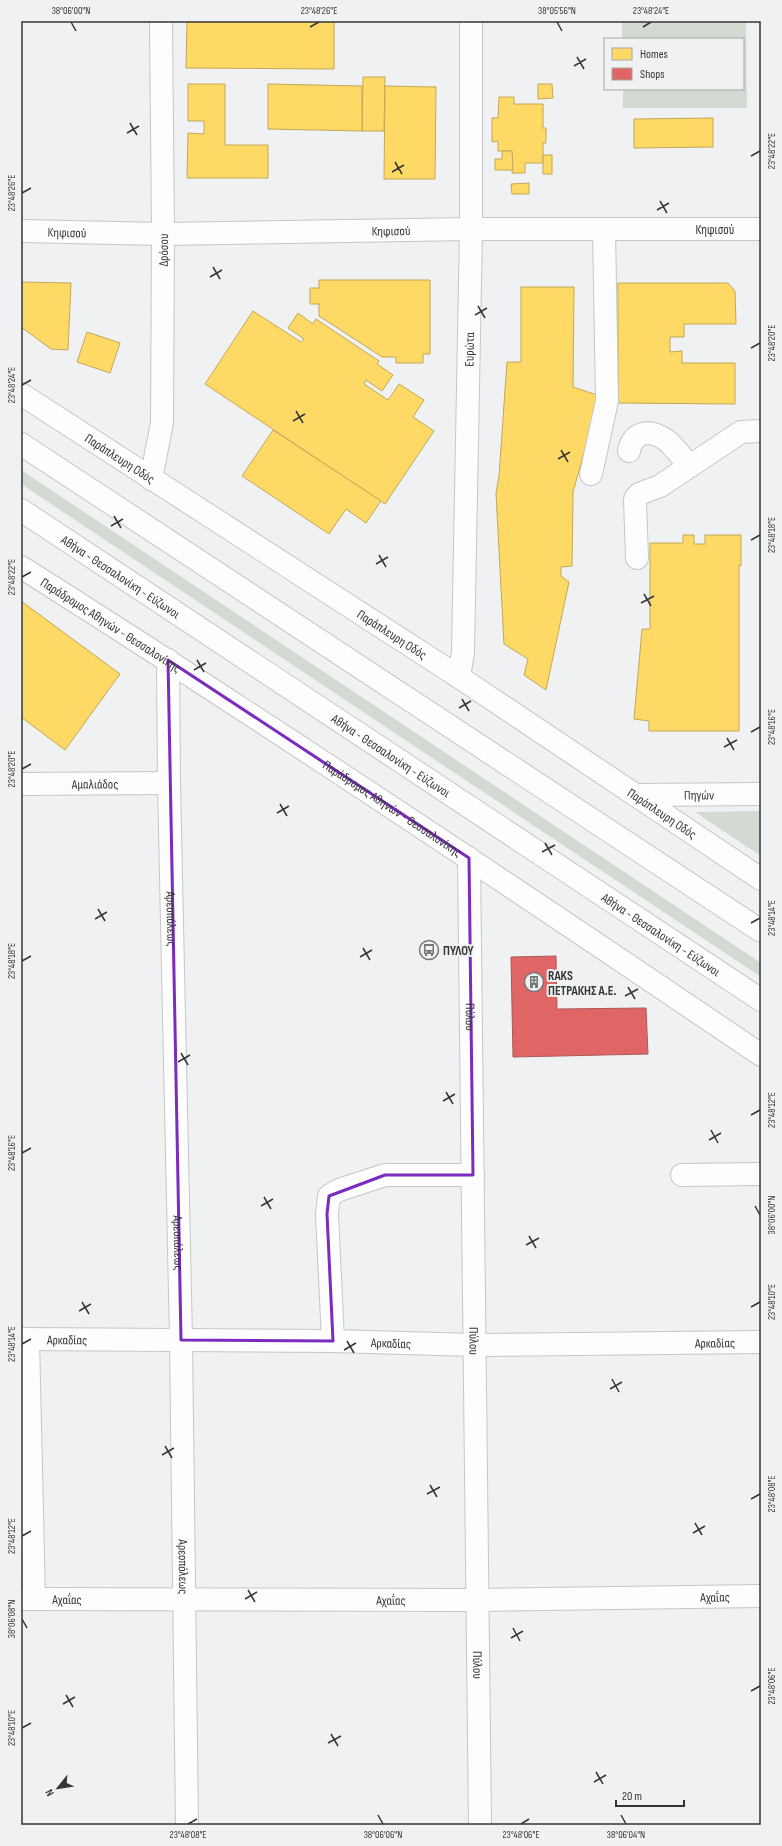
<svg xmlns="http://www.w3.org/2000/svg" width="782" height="1846" font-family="'Sofia Sans Condensed',sans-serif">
  <rect width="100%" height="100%" fill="#f0f1f2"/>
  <!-- green -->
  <g fill="#d2dad1">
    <path d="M622 21H746L747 108H623V89H743V39H622Z"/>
    <path d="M21 470 761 963V977L21 484Z"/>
    <path d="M761 811V856L695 812Z"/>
  </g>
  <!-- homes -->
  <g fill="#ffd966" stroke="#c2a858">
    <path d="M187 21H334V69L186 68Z"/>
    <path d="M363 77H385L384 131H362Z"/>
    <path d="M188 84H225V145H268V178H187L188 133 204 134V121H188Z"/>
    <path d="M268 84 362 86V131L268 129Z"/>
    <path d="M538 84H552L553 98 538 99Z"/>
    <path d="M385 86 436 87 435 179H384Z"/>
    <path d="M499 97H514V104H543V128H546V143H543V163H525V173H512V151H498V141L492 142V118H498Z"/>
    <path d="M713 118V147L634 148V119Z"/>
    <path d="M502 151H512L513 170H495V159H502Z"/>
    <rect x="543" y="155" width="9" height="19"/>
    <path d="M529 183V194H512L511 184Z"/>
    <path d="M319 280H430V354H423V363H396V357H382L319 316V304H310V288H319Z"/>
    <path d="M21 282 71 283 68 350 51 349 21 327Z"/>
    <path d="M618 283H728L735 291 736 324H684V337H670V352L682 351V363H735V404L618 403Z"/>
    <path d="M521 287H574L573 387 600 396 573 492 572 566 561 567V576L569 582 546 690 524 675 528 659 504 644 496 493 499 476 507 362H521Z"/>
    <path d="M253 311 301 342 304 339 288 328 298 313 313 324 316 319 379 361 377 364 393 375 382 391 366 380 364 384 388 400 399 384 424 400 413 417 434 431 385 504 205 384Z"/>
    <path d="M87 332 120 343 110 373 77 362Z"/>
    <path d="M273 430 381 501 366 523 346 509 329 534 242 476Z"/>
    <path d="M683 535H694V544H705V535H741V566L739 565V731H649V721L634 719 642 629H650V543H683Z"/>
    <path d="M21 601 120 674 65 750 21 717Z"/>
  </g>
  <!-- shops -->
  <path fill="#e06666" stroke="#ad5858" d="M556 956 557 1009 646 1008 648 1054 513 1057 511 957Z"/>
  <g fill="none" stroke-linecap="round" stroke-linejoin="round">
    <defs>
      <g id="minor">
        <path id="s1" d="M21 231 163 234 471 229H761"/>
        <path d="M629 451C633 431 650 429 666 440 675 447 682 458 690 466"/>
        <path d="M591 474 607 401 604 229"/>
        <path id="s2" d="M151 479 162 423 163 234 161 21"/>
        <path d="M637 558 635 499 639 494 660 486 741 432 761 431"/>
        <path id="s3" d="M168 660 169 783 181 1340 187 1825"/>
        <path id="s4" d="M459 677 463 652 471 229V21"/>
        <path id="s5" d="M21 784 169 783"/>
        <path id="s6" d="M636 795 761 794"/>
        <path id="s7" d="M469 858 480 1825"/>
        <path d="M682 1175 761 1174"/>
        <path id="s8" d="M21 1339 333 1341 475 1345 761 1342"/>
        <path d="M28 1339 34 1599"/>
        <path d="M333 1341 327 1214 329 1196 339 1190 385 1175H473"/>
        <path id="s9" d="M21 1599 478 1600 761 1596"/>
      </g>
      <g id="major">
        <path id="s10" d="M21 394 459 677 761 879"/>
        <path id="s11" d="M21 567C271 725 516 889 761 1055"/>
      </g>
      <g id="highway">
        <path d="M21 444 761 931"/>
        <path id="s12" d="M21 510 761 1000"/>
      </g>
    </defs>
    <!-- minor casing -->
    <use href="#minor" stroke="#c5c6c7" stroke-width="24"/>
    <!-- major casing -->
    <use href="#major" stroke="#c5c6c7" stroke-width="24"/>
    <!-- highway casing -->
    <use href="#highway" stroke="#c5c6c7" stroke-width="24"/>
    <!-- minor -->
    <use href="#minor" stroke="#fdfdfd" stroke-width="22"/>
    <!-- major -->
    <use href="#major" stroke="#fdfdfd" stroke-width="22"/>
    <!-- highway -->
    <use href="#highway" stroke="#fdfdfd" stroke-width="22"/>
  </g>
  <!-- marked area -->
  <path fill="none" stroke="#7b2cbf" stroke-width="3" stroke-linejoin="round" d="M168 660 469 858 473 1175H385L329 1196 327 1214 333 1341 181 1340Z"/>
  <!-- ticks -->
  <path fill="none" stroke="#353636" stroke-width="1.5" d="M71 22 76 31M557 22 562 31M310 27 319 22M643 27 651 22M577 57 584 69M574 66 586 59M130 123 137 135M127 133 139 126M751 156 760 151M395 162 402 174M392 172 404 165M22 193 31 188M660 201 667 213M657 210 669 203M213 267 220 279M210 277 222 270M478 306 485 318M475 315 487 308M751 348 760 343M22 385 31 380M296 411 303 423M293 421 305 414M561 450 568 462M558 459 570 452M114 516 121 528M111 526 123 519M751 540 760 535M379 555 386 567M376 564 388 557M22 577 31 572M644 594 651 606M641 603 654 596M197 660 204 672M194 670 206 663M462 699 469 711M459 708 471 701M751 732 760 727M727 738 734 750M724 747 737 740M22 769 31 764M280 804 287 816M277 813 289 806M545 843 552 855M542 852 555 845M98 909 105 921M95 919 107 912M751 923 760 918M363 948 370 960M360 957 372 950M22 961 31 956M628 987 635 999M625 996 638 989M181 1053 188 1065M178 1062 190 1055M446 1092 453 1104M443 1101 455 1094M751 1115 760 1110M711 1130 718 1143M709 1140 721 1133M22 1153 31 1148M264 1197 271 1209M261 1206 273 1199M755 1206 760 1215M529 1236 536 1248M526 1245 539 1238M82 1302 89 1314M751 1307 760 1302M79 1311 91 1304M347 1341 354 1353M22 1344 31 1339M344 1350 356 1343M612 1379 619 1392M610 1389 622 1382M165 1446 172 1458M162 1455 174 1448M430 1485 437 1497M427 1494 440 1487M751 1499 760 1494M695 1523 702 1535M693 1533 705 1526M22 1536 31 1531M248 1590 255 1602M245 1599 257 1592M22 1619 27 1628M513 1628 520 1641M511 1638 523 1631M751 1691 760 1686M66 1695 73 1707M63 1704 75 1697M22 1728 31 1723M331 1734 338 1746M328 1743 341 1736M596 1772 603 1784M594 1782 606 1775M378 1815 383 1824M621 1815 626 1824M188 1824 197 1819M521 1824 529 1819"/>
  <!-- icons -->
  <defs>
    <symbol id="bus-ring" viewBox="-11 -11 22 22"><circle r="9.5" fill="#eff1f3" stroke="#767778" stroke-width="1.5"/><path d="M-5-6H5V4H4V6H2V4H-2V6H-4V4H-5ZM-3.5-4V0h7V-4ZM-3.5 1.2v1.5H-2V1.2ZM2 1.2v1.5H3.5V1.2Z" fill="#767778"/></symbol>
    <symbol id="building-ring" viewBox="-11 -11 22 22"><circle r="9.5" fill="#eff1f3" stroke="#767778" stroke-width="1.5"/><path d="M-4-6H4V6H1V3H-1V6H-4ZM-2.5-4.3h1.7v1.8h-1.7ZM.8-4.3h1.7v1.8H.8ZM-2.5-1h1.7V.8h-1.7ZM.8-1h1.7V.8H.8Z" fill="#767778"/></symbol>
  </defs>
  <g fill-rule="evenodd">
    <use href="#bus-ring" x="418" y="939" width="22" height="22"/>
    <use href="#building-ring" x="523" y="971" width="22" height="22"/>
  </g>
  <g text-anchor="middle" stroke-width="4" stroke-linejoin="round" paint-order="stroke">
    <!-- street labels -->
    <g font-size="13" fill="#353636" stroke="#eff1f3">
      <text dy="5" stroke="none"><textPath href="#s1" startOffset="694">Κηφισού</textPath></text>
      <text dy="5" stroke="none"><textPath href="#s1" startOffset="370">Κηφισού</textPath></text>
      <text dy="5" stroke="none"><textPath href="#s1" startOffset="46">Κηφισού</textPath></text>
      <text dy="5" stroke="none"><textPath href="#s2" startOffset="230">Δρόσου</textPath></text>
      <text dy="5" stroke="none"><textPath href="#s4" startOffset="328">Ευρώτα</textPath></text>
      <text dy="5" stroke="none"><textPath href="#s10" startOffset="118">Παράπλευρη Οδός</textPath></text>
      <text dy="5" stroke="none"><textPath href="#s12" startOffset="120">Αθήνα - Θεσσαλονίκη - Εύζωνοι</textPath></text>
      <text dy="5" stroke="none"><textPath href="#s11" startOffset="107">Παράδρομος Αθηνών - Θεσσαλονίκης</textPath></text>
      <text dy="5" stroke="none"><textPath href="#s10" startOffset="442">Παράπλευρη Οδός</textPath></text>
      <text dy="5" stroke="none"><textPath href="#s12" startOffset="444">Αθήνα - Θεσσαλονίκη - Εύζωνοι</textPath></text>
      <text dy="5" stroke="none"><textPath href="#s5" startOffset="74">Αμαλιάδος</textPath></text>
      <text dy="5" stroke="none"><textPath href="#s6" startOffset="63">Πηγών</textPath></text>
      <text dy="5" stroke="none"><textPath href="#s11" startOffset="443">Παράδρομος Αθηνών - Θεσσαλονίκης</textPath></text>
      <text dy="5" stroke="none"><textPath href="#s10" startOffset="766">Παράπλευρη Οδός</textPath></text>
      <text dy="5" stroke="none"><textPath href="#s3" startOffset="259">Αρεοπόλεως</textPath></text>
      <text dy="5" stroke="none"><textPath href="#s12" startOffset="768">Αθήνα - Θεσσαλονίκη - Εύζωνοι</textPath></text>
      <text dy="5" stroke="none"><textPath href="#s7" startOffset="159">Πύλου</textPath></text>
      <text dy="5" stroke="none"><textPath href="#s3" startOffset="583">Αρεοπόλεως</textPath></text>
      <text dy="5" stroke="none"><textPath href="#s8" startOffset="46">Αρκαδίας</textPath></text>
      <text dy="5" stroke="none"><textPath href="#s7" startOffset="483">Πύλου</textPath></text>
      <text dy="5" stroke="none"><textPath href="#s8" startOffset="370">Αρκαδίας</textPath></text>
      <text dy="5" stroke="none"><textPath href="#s8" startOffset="694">Αρκαδίας</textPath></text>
      <text dy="5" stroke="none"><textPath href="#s3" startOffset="907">Αρεοπόλεως</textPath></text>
      <text dy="5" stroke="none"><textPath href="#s9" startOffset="694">Αχαΐας</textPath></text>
      <text dy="5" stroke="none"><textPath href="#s9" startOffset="46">Αχαΐας</textPath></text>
      <text dy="5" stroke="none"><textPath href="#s9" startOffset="370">Αχαΐας</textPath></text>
      <text dy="5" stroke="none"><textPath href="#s7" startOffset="807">Πύλου</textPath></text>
    </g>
    <!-- poi labels -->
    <g font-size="13" font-weight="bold" fill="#353636" stroke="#eff1f3" text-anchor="start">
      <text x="443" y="955">ΠΥΛΟΥ</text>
      <text x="548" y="980">RAKS<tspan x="548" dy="15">ΠΕΤΡΑΚΗΣ Α.Ε.</tspan></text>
    </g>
  </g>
  <!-- border -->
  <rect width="782" height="1846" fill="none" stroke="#eff1f3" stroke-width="44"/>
  <!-- legend -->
  <rect x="604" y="38" width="140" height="52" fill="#eff1f3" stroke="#a5a6a7"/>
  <rect x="612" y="48" width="20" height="12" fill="#ffd966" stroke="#a5a6a7"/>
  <text x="640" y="58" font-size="12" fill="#353636">Homes</text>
  <rect x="612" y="68" width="20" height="12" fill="#e06666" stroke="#a5a6a7"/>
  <text x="640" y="78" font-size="12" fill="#353636">Shops</text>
  <!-- north arrow -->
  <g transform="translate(58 1788) rotate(240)" stroke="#eff1f3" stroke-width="3" paint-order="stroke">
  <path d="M0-3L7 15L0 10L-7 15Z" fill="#353636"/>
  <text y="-6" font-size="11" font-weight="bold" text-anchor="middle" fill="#353636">N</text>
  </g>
  <!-- scale -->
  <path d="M616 1800v6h68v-6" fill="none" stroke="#353636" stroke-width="2"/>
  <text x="622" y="1800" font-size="12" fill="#353636" stroke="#eff1f3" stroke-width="3" paint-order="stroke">20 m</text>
  <rect x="22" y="22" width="738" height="1802" fill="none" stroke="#353636" stroke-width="1.5"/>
  <g font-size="10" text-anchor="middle" fill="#353636">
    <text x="71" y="14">38°06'00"N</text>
    <text x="319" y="14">23°48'26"E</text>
    <text x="557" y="14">38°05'56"N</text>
    <text x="651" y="14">23°48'24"E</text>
    <text transform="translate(771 151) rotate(-90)" y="4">23°48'22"E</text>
    <text transform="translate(11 193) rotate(-90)" y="4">23°48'26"E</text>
    <text transform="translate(771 343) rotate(-90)" y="4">23°48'20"E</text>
    <text transform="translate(11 385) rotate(-90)" y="4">23°48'24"E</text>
    <text transform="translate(771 535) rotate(-90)" y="4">23°48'18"E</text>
    <text transform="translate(11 577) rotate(-90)" y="4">23°48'22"E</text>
    <text transform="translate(771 727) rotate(-90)" y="4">23°48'16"E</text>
    <text transform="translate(11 769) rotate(-90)" y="4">23°48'20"E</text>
    <text transform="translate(771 918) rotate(-90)" y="4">23°48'14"E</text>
    <text transform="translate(11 961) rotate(-90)" y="4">23°48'18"E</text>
    <text transform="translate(771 1110) rotate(-90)" y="4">23°48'12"E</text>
    <text transform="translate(11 1153) rotate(-90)" y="4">23°48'16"E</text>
    <text transform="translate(771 1215) rotate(-90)" y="4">38°06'00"N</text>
    <text transform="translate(771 1302) rotate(-90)" y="4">23°48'10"E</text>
    <text transform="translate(11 1344) rotate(-90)" y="4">23°48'14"E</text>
    <text transform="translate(771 1494) rotate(-90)" y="4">23°48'08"E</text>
    <text transform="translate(11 1536) rotate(-90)" y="4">23°48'12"E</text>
    <text transform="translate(11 1619) rotate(-90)" y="4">38°06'08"N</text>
    <text transform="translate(771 1686) rotate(-90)" y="4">23°48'06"E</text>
    <text transform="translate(11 1728) rotate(-90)" y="4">23°48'10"E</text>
    <text x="188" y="1838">23°48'08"E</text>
    <text x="383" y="1838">38°06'06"N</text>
    <text x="521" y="1838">23°48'06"E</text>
    <text x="626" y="1838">38°06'04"N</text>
  </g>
</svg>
